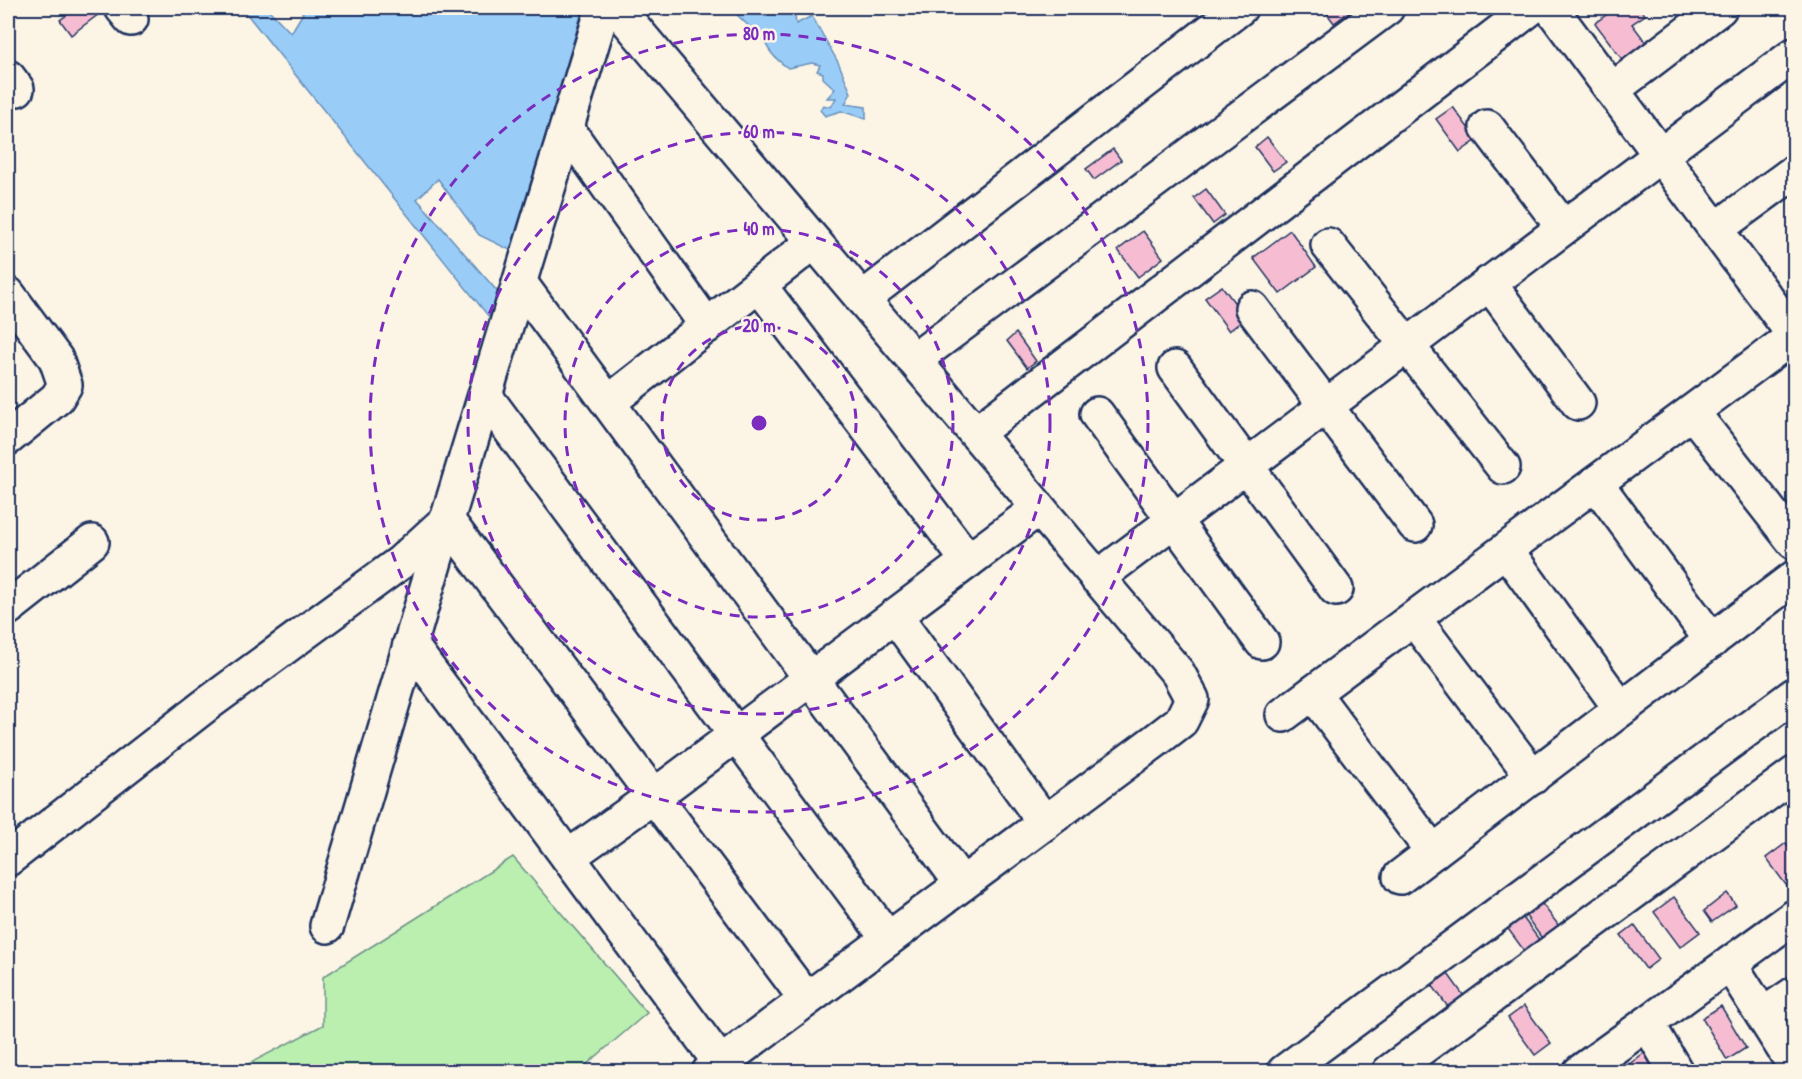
<svg xmlns="http://www.w3.org/2000/svg" width="1802" height="1079" font-family="'Patrick Hand',sans-serif">
  <rect width="100%" height="100%" fill="#fcf5e5"/>
  <filter id="ink" filterUnits="userSpaceOnUse"><feTurbulence type="fractalNoise" baseFrequency=".0167" numOctaves="2"/><feDisplacementMap in="SourceGraphic" scale="12" xChannelSelector="R" yChannelSelector="G"/><feConvolveMatrix kernelMatrix="1 2 1 2 8 2 1 2 1" color-interpolation-filters="sRGB"/></filter>
  <g filter="url(#ink)">
    <!-- green -->
    <path fill="#baefb0" stroke="#6a8f87" stroke-width="1.5" d="M513 857 647 1013 579 1071H235L323 1025V977Z"/>
    <!-- water -->
    <g fill="#99cdf7" stroke="#678eba" stroke-width="1.5">
      <path d="M242 8H267L291 33 303 13 299 8H583L514 252 479 235 438 179 417 199 497 291 493 322Z"/>
      <path d="M730 8H794L796 24 812 16 839 64 851 93 845 104 866 107V119L841 111 825 116 820 110 823 105 831 107 836 98H827L835 89 823 78V73L817 71 820 65 812 63 788 68C774 58 767 50 762 34L758 35Z"/>
    </g>
    <!-- building -->
    <g fill="#f6bdd2" stroke="#1b2f5e" stroke-width="1.5">
      <path d="M77 8H107L71 35 60 20Z"/>
      <path d="M1323 8H1355L1334 23Z"/>
      <path d="M1616 8H1640L1645 15 1632 24 1648 45 1624 62 1595 23Z"/>
      <path d="M1453 107 1477 140 1460 152 1436 119Z"/>
      <path d="M1267 137 1286 162 1273 171 1255 147Z"/>
      <path d="M1113 149 1121 160 1094 180 1086 169Z"/>
      <path d="M1206 189 1225 215 1213 224 1194 198Z"/>
      <path d="M1290 230 1316 267 1280 294 1253 258Z"/>
      <path d="M1143 231 1163 258 1138 277 1118 250Z"/>
      <path d="M1794 261V276L1787 266Z"/>
      <path d="M1222 286 1246 318 1229 331 1205 298Z"/>
      <path d="M1016 333 1036 361 1027 368 1007 341Z"/>
      <path d="M1786 843 1794 854 1792 893 1766 858Z"/>
      <path d="M1727 893 1736 905 1712 922 1704 911Z"/>
      <path d="M1536 896 1563 931 1546 944 1520 908Z"/>
      <path d="M1674 897 1700 932 1680 947 1654 912Z"/>
      <path d="M1518 911 1543 945 1528 956 1503 922Z"/>
      <path d="M1634 925 1659 959 1646 969 1621 935Z"/>
      <path d="M1443 967 1469 1003 1453 1014 1427 978Z"/>
      <path d="M1524 1006 1551 1043 1535 1055 1508 1018Z"/>
      <path d="M1721 1006 1746 1048 1727 1060 1702 1018Z"/>
      <path d="M1649 1049 1664 1072H1619Z"/>
    </g>
    <g fill="none" stroke-linecap="round" stroke-linejoin="round">
      <defs>
        <g id="minor">
          <path d="M122 8 131 19"/>
          <path d="M617 8 1178 673 1192 699 1181 721 1155 741 709 1072"/>
          <path d="M1551 8 1794 335"/>
          <path d="M8 77 17 89"/>
          <path d="M1612 90 1720 8"/>
          <path d="M1487 127 1563 227"/>
          <path d="M567 129 707 326"/>
          <path d="M1716 229 1794 172"/>
          <path d="M1328 245 1503 467"/>
          <path d="M520 283 962 884"/>
          <path d="M1489 283 1578 403"/>
          <path d="M759 285 968 561"/>
          <path d="M8 294 56 359 65 385 57 398 8 438"/>
          <path d="M862 299 1240 8"/>
          <path d="M1252 308 1415 525"/>
          <path d="M914 360 1387 8"/>
          <path d="M1175 368 1336 589"/>
          <path d="M486 397 888 939"/>
          <path d="M609 402 814 242"/>
          <path d="M1692 412 1794 542"/>
          <path d="M1097 414 1262 642"/>
          <path d="M976 433 1531 8"/>
          <path d="M1596 483 1712 641"/>
          <path d="M447 520 806 999"/>
          <path d="M1506 550 1621 709"/>
          <path d="M1097 578 1794 55"/>
          <path d="M8 608 92 542"/>
          <path d="M895 616 1045 823"/>
          <path d="M1414 619 1533 777"/>
          <path d="M410 644 727 1072"/>
          <path d="M1313 693 1433 852"/>
          <path d="M1283 715 1794 336"/>
          <path d="M568 857 654 796 1039 508"/>
          <path d="M8 859 206 705 401 562 447 520 603 8"/>
          <path d="M1400 877 1794 578"/>
          <path d="M327 926 447 520"/>
          <path d="M1730 964 1794 1065"/>
          <path d="M1763 1015 1794 994"/>
          <path d="M1648 1024 1676 1072"/>
          <path d="M1284 1072 1794 695"/>
          <path d="M1389 1072 1794 774"/>
          <path d="M1580 1072 1794 917"/>
        </g>
      </defs>
      <!-- minor casing -->
      <use href="#minor" stroke="#1b2f5e" stroke-width="38"/>
      <!-- minor -->
      <use href="#minor" stroke="#fcf5e5" stroke-width="33"/>
    </g>
  </g>
  <!-- distance rings -->
  <g fill="none" stroke="#7b2cbf" stroke-width="3" stroke-dasharray="10 8">
    <circle cx="759" cy="423" r="97"/>
    <circle cx="759" cy="423" r="194"/>
    <circle cx="759" cy="423" r="291"/>
    <circle cx="759" cy="423" r="389"/>
  </g>
  <circle cx="759" cy="423" r="9" fill="#7b2cbf" stroke="#fcf5e5" stroke-width="3"/>
  <g font-size="18" text-anchor="middle" font-weight="bold" fill="#7b2cbf" stroke="#fcf5e5" stroke-width="5" stroke-linejoin="round" paint-order="stroke">
    <text x="759" y="40">80 m</text>
    <text x="759" y="138">60 m</text>
    <text x="759" y="235">40 m</text>
    <text x="759" y="332">20 m</text>
  </g>
  <!-- margin -->
  <rect width="1802" height="1079" fill="none" stroke="#fcf5e5" stroke-width="30"/>
  <rect x="15" y="15" width="1772" height="1049" fill="none" stroke="#1b2f5e" stroke-width="2" filter="url(#ink)"/>
</svg>
